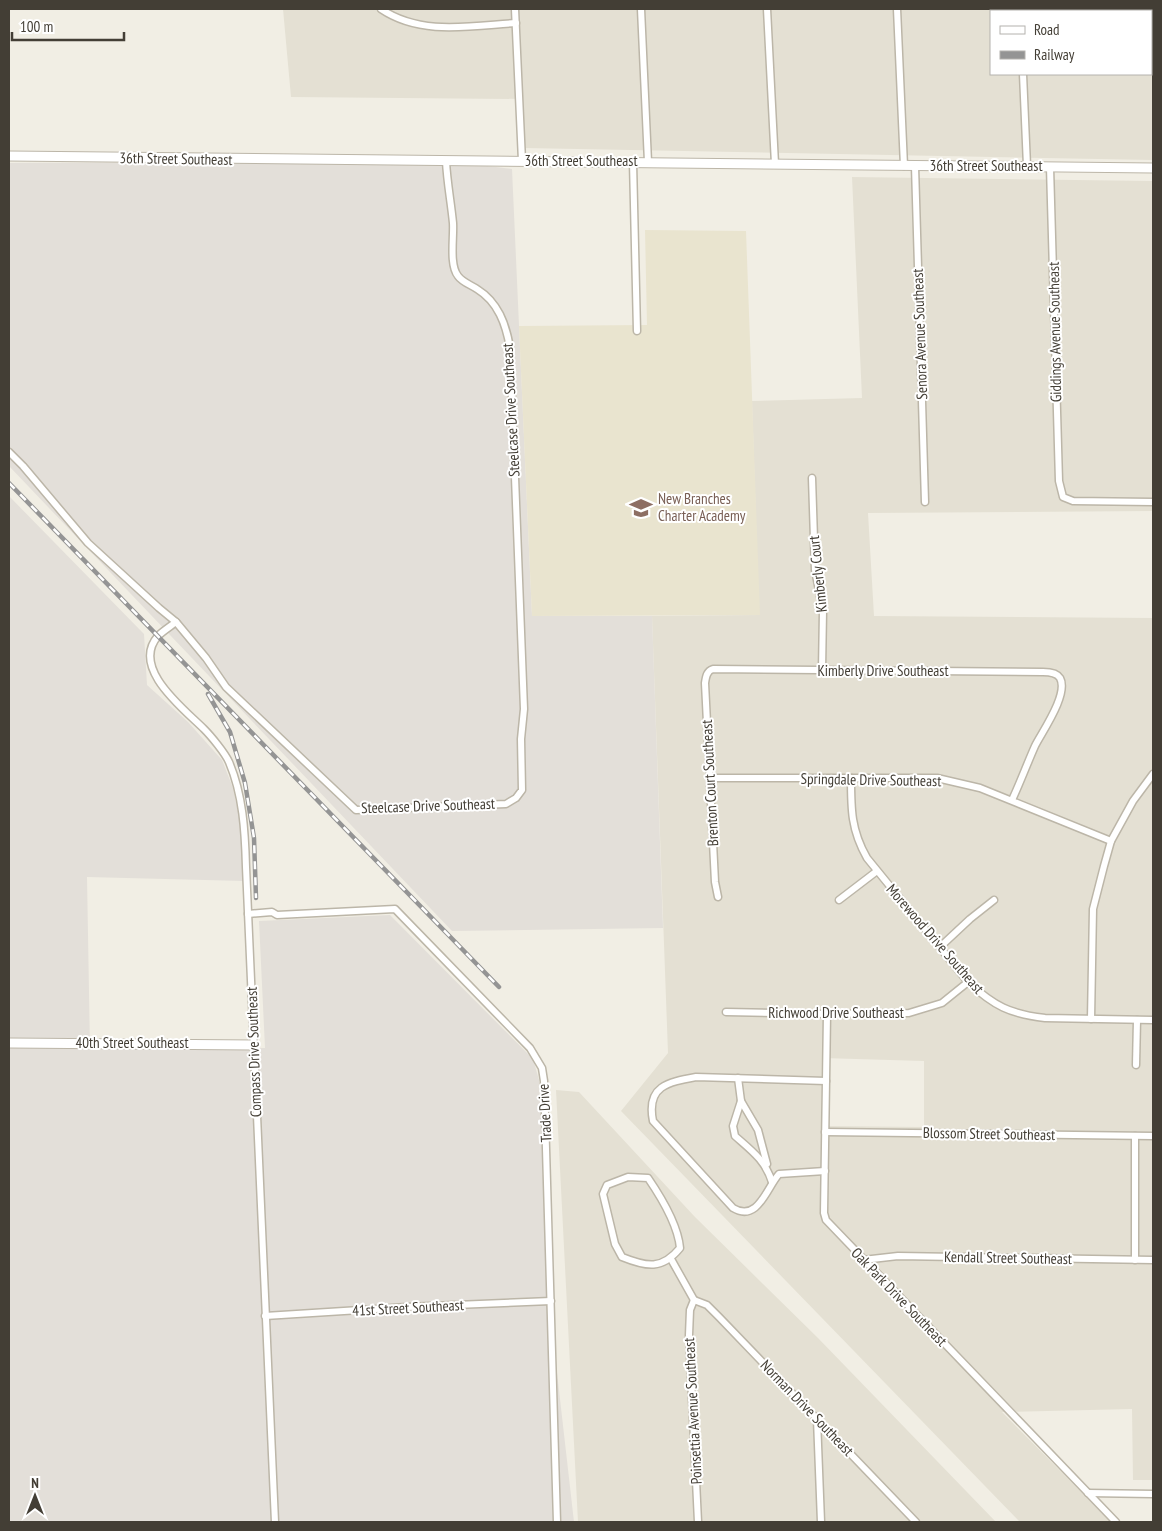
<svg xmlns="http://www.w3.org/2000/svg" width="1162" height="1531" font-family="'PT Sans Narrow',sans-serif">
  <rect width="100%" height="100%" fill="#f1eee4"/>
  <!-- residential -->
  <g fill="#e4e0d3" fill-rule="evenodd">
    <path d="M283 9H1153V160L524 148 523 99 291 97ZM991 11H1151V74H991Z"/>
    <path d="M852 177 1153 181V511L868 513 874 616 1153 618V1480H1133L1132 1409 1002 1412 1111 1522H1020L621 1111 668 1053 652 616 759 615 752 401 862 398ZM822 1058 924 1061V1127L821 1126Z"/>
    <path d="M556 1090 579 1092 695 1217 818 1338 996 1522H578Z"/>
  </g>
  <!-- industrial -->
  <g fill="#e3dfd9">
    <path d="M446 161 512 169 532 616H652L663 928 452 931 9 466V163Z"/>
    <path d="M9 496 144 634 147 685 188 722 222 760 233 788 242 830 244 881 87 877 90 1049 265 1048 259 921 390 915 533 1059 539 1080 547 1285 574 1522H9Z"/>
  </g>
  <!-- education -->
  <path fill="#e9e4cf" d="M645 230 746 231 760 615 532 616 519 326 647 325Z"/>
  <g fill="none" stroke-linecap="round" stroke-linejoin="round">
    <defs>
      <g id="minor">
        <path d="M381 9C421 36 470 26 516 23"/>
        <path d="M515 9 522 161"/>
        <path d="M641 9 648 162"/>
        <path d="M767 9 775 164"/>
        <path d="M897 9 904 166"/>
        <path d="M1020 9V11"/>
        <path d="M1151 53H1153"/>
        <path d="M1023 74 1027 166"/>
        <path d="M633 162 637 331"/>
        <path d="M915 166 925 502"/>
        <path d="M1050 167 1059 481 1063 497 1073 501 1153 502"/>
        <path d="M9 452 23 466 88 543 159 608 176 622 206 658 226 687 356 810 506 804 516 798 522 790 521 739 524 709 510 348C506 324 498 302 477 289 471 285 462 282 458 276 449 265 454 237 453 223 451 202 447 182 446 161"/>
        <path d="M812 478 815 570 823 611 822 670"/>
        <path d="M176 622C171 626 163 631 158 636 130 668 184 709 204 729 211 736 225 753 229 762 243 795 245 831 246 867L275 1522"/>
        <path d="M710 778H937L980 788 1111 841"/>
        <path d="M851 778C851 809 851 830 867 858L968 982C994 1006 1010 1014 1045 1018L1153 1020"/>
        <path d="M718 897 715 882 705 683C706 676 707 671 713 669L1043 672C1049 672 1057 673 1060 678 1069 694 1042 732 1035 746 1027 764 1020 783 1012 800"/>
        <path d="M839 900 877 871"/>
        <path d="M248 914 272 912 277 915 395 909 530 1048 542 1068 544 1081 557 1522"/>
        <path d="M940 947 970 919 994 900"/>
        <path d="M726 1012 827 1014 909 1013 942 1003 968 982"/>
        <path d="M827 1014 824 1213 826 1220 1116 1522"/>
        <path d="M1091 1019 1093 909 1104 866 1111 841 1133 801 1153 774"/>
        <path d="M1136 1065 1137 1020"/>
        <path d="M738 1078 741 1101 733 1126 735 1136C752 1151 765 1160 772 1182"/>
        <path d="M741 1101 758 1130 767 1164"/>
        <path d="M825 1132 1153 1136"/>
        <path d="M825 1171 779 1174C767 1187 758 1223 733 1208L653 1121C646 1086 668 1082 696 1077L826 1081"/>
        <path d="M628 1177 648 1178C661 1197 678 1226 680 1248 662 1270 647 1267 622 1257L615 1244 603 1194 607 1185Z"/>
        <path d="M671 1259 694 1300"/>
        <path d="M863 1260 898 1256 1153 1260"/>
        <path d="M1135 1260V1136"/>
        <path d="M694 1300 707 1305 719 1317 916 1522"/>
        <path d="M694 1300 690 1310 689 1335 698 1522"/>
        <path d="M265 1316 407 1307 551 1301"/>
        <path d="M817 1419 821 1522"/>
        <path d="M1088 1493 1153 1494"/>
      </g>
      <g id="tertiary">
        <path d="M9 156 1153 168"/>
        <path d="M9 1043 254 1045"/>
      </g>
    </defs>
    <!-- minor casing -->
    <use href="#minor" stroke="#bcb6a8" stroke-width="9"/>
    <!-- tertiary casing -->
    <use href="#tertiary" stroke="#bcb6a8" stroke-width="11"/>
    <!-- minor -->
    <use href="#minor" stroke="#fff" stroke-width="6"/>
    <!-- tertiary -->
    <use href="#tertiary" stroke="#fff" stroke-width="9"/>
    <defs>
      <g id="rail">
        <path d="M9 483 499 987"/>
        <path d="M208 694 230 732 245 783 254 838 256 898"/>
      </g>
    </defs>
    <!-- rail casing -->
    <use href="#rail" stroke="#949494" stroke-width="4.5"/>
    <!-- rail -->
    <use href="#rail" stroke="#fff" stroke-width="2.5" stroke-dasharray="8" stroke-linecap="butt"/>
  </g>
  <!-- icons -->
  <defs>
    <symbol id="school-bare" viewBox="-9 -9 18 18"><path d="M0-5L7-2L0 1L-7-2ZM-4 1L0 2.5L4 1V4Q0 6-4 4Z" fill="#8d6e63" stroke="#fff" stroke-width="2.5" paint-order="stroke"/></symbol>
  </defs>
  <g fill-rule="evenodd">
    <use href="#school-bare" x="625" y="492" width="32" height="32"/>
  </g>
  <g text-anchor="middle" stroke-width="4" stroke-linejoin="round" paint-order="stroke">
    <!-- street labels -->
    <g font-size="15" fill="#433e35" stroke="#fff">
      <text transform="translate(176 159) rotate(1)" y="5">36th Street Southeast</text>
      <text x="581" y="166">36th Street Southeast</text>
      <text x="986" y="171">36th Street Southeast</text>
      <text transform="translate(1055 332) rotate(-91)" y="5">Giddings Avenue Southeast</text>
      <text transform="translate(920 334) rotate(-92)" y="5">Senora Avenue Southeast</text>
      <text transform="translate(511 410) rotate(-93)" y="5">Steelcase Drive Southeast</text>
      <text transform="translate(818 574) rotate(-96)" y="5">Kimberly Court</text>
      <text x="883" y="676">Kimberly Drive Southeast</text>
      <text transform="translate(871 780) rotate(1)" y="5">Springdale Drive Southeast</text>
      <text transform="translate(710 783) rotate(-93)" y="5">Brenton Court Southeast</text>
      <text transform="translate(428 806) rotate(-2)" y="5">Steelcase Drive Southeast</text>
      <text transform="translate(935 939) rotate(49)" y="5">Morewood Drive Southeast</text>
      <text x="836" y="1018">Richwood Drive Southeast</text>
      <text x="132" y="1048">40th Street Southeast</text>
      <text transform="translate(254 1052) rotate(-92)" y="5">Compass Drive Southeast</text>
      <text transform="translate(545 1113) rotate(-93)" y="5">Trade Drive</text>
      <text transform="translate(989 1134) rotate(1)" y="5">Blossom Street Southeast</text>
      <text transform="translate(1008 1258) rotate(1)" y="5">Kendall Street Southeast</text>
      <text transform="translate(899 1297) rotate(46)" y="5">Oak Park Drive Southeast</text>
      <text transform="translate(408 1308) rotate(-3)" y="5">41st Street Southeast</text>
      <text transform="translate(807 1408) rotate(46)" y="5">Norman Drive Southeast</text>
      <text transform="translate(693 1411) rotate(-93)" y="5">Poinsettia Avenue Southeast</text>
    </g>
    <!-- education labels -->
    <g font-size="15" fill="#785e54" stroke="#fff" text-anchor="start">
      <text x="658" y="504">New Branches<tspan x="658" dy="17">Charter Academy</tspan></text>
    </g>
  </g>
  <!-- border -->
  <rect width="1162" height="1531" fill="none" stroke="#433e35" stroke-width="20"/>
  <!-- legend -->
  <rect x="990" y="10" width="162" height="65" fill="#ffffff" stroke="#b4b2ae"/>
  <rect x="1000" y="26" width="25" height="8" fill="#ffffff" stroke="#b4b2ae"/>
  <text x="1034" y="35" font-size="15" fill="#433e35">Road</text>
  <rect x="1000" y="51" width="25" height="8" fill="#949494" stroke="#b4b2ae"/>
  <text x="1034" y="60" font-size="15" fill="#433e35">Railway</text>
  <!-- north arrow -->
  <g transform="translate(35 1496)" stroke="#ffffff" stroke-width="4" paint-order="stroke">
  <path d="M0-4L9 19L0 12L-9 19Z" fill="#433e35"/>
  <text y="-8" font-size="14" font-weight="bold" text-anchor="middle" fill="#433e35">N</text>
  </g>
  <!-- scale -->
  <path d="M12 32v8h112v-8" fill="none" stroke="#433e35" stroke-width="2.5"/>
  <text x="20" y="32" font-size="15" fill="#433e35" stroke="#ffffff" stroke-width="4" paint-order="stroke">100 m</text>
</svg>
